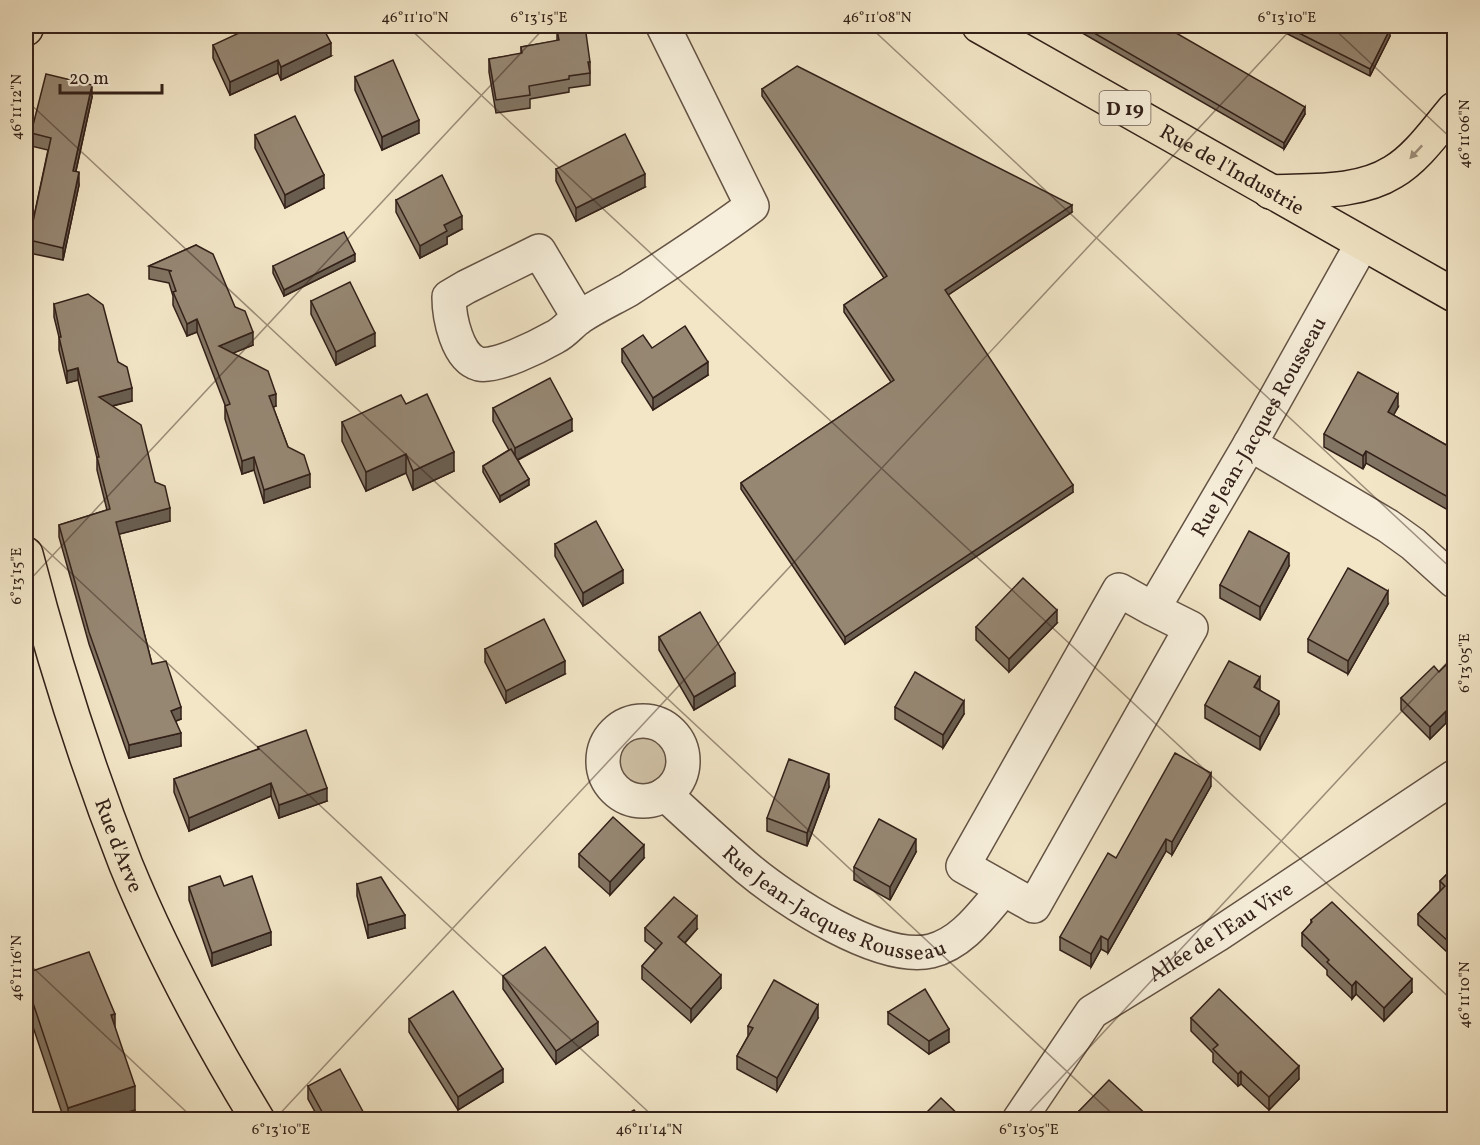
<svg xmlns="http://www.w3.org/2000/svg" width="1480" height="1145" font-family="Vollkorn,serif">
  <rect width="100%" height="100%" fill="#f2e6c7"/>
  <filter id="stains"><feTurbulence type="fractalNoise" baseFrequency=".00333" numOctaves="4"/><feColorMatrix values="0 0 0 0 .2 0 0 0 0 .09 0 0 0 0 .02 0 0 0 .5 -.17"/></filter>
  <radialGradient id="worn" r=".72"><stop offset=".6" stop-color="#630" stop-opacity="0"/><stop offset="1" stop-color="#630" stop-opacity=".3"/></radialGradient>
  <!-- green -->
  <circle fill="#d2c4a9" stroke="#827261" stroke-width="1.5" cx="643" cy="761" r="30"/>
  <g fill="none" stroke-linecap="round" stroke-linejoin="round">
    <defs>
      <g id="minor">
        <path d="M579 318 539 251 466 287 449 297C449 317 457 358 479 364 496 368 539 346 555 337 565 332 571 323 580 317 595 307 612 299 628 290 670 263 712 236 752 206L663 26"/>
        <path d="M1250 444 1388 526 1413 544 1454 581"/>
        <path id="s1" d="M1153 609 1191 628 1034 906 963 866 1119 590 1153 609 1250 444 1362 244"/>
        <circle cx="643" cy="761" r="40"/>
        <path id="s2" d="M665 794C692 819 719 844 747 868 785 900 880 963 931 951 963 943 983 913 1003 890"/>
        <path id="s3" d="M1019 1120 1092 1012 1217 935 1454 777"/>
      </g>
      <g id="major">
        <path id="s4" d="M979 26 1454 295"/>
        <path d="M26 29 27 26"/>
        <path id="s5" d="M26 554C53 659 86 763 126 865 162 953 208 1038 258 1120"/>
      </g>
      <path id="highway" d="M1270 192C1310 190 1358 194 1393 172 1417 158 1436 130 1454 109"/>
    </defs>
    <!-- minor casing -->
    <use href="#minor" stroke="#635244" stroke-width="36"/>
    <!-- major casing -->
    <use href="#major" stroke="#332019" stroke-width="36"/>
    <!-- highway casing -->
    <use href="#highway" stroke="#332019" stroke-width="36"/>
    <!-- minor -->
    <use href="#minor" stroke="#f7efdb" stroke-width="33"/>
    <!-- major -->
    <use href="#major" stroke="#f2e6c7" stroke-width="33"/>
    <!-- highway -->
    <use href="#highway" stroke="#f2e6c7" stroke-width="33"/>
  </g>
  <!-- wall -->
  <g fill="#817463" stroke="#332019" stroke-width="1.5">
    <path d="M1070 26H1164L1305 114 1284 149Z"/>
    <path d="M1272 26H1383L1390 36 1370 76Z"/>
    <path d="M557 30 590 62V85L569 88V92L530 99V108L496 113 489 72V59L521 54V47L557 41Z"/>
    <path d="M213 45 331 56 281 80 278 73 230 95 213 58Z"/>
    <path d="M355 77 419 133 382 150 355 90Z"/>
    <path d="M762 89 1072 212 948 295 1073 492 845 644 741 489V483L891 382 844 312V305L884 278 762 96Z"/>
    <path d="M92 97 76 171 79 185 63 260 29 253V240L48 150 31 146V133Z"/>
    <path d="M255 135 324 188 285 208 255 148Z"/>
    <path d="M556 169 645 187 576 221 556 181Z"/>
    <path d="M396 200 462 229 447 237V244L420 258 396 212Z"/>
    <path d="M196 245 235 307 253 345 233 353 276 406 273 407 288 447 310 487 264 503 254 470 242 474 225 419V405L197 332 187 336 173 305V296L169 283 149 279V266Z"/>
    <path d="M355 261 284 296 273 273V266Z"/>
    <path d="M311 301 375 346 336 365 311 314Z"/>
    <path d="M54 304 118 362 132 401 113 406 155 482 170 521 119 534 152 664 181 719 176 721 181 746 129 758 89 644 59 537V525L107 510 97 470V458L78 380 67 383 59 350V337L54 317Z"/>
    <path d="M652 348 708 375 653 410 622 362V349Z"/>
    <path d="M406 404 454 471 413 490 406 473 366 491 342 441V422Z"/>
    <path d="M1398 407 1393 415 1455 450V514L1366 463 1363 469 1324 447V434Z"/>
    <path d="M493 408 572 431 518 460 529 485 500 502 483 472V466L509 450 493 421Z"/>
    <path d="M555 544 623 583 583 606 555 556Z"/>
    <path d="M1289 566 1260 620 1220 598V585Z"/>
    <path d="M1388 604 1348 674 1308 652V639Z"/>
    <path d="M1057 623 1009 672 976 640V627Z"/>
    <path d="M659 637 735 686 694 710 659 650Z"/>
    <path d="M485 649 565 674 506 703 485 662Z"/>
    <path d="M1455 656V727L1452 730 1446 723 1430 739 1401 710V698L1439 672Z"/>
    <path d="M1260 690 1279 714 1260 750 1205 718V705Z"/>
    <path d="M895 707 964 714 943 748 895 719Z"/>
    <path d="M258 747 327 801 279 818 271 796 189 831 174 792V779L258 749Z"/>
    <path d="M1211 786 1172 855 1166 851 1108 953 1101 949 1091 967 1060 950V937L1116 858Z"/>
    <path d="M829 787 807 846 767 831V818Z"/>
    <path d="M916 852 890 900 854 880V867Z"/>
    <path d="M579 854 644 858 610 895 579 867Z"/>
    <path d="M1455 866V945L1448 953 1418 925V914L1440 891V881Z"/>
    <path d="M357 884 405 928 368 938 357 896Z"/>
    <path d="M224 886 271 945 212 966 189 900V887Z"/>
    <path d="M1311 920 1412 992 1384 1021 1356 994 1352 999 1327 975V970L1302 946V933L1311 923Z"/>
    <path d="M645 928 697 929 685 943 721 988 691 1022 642 979V966L656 950 645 941Z"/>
    <path d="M26 973 135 1110 105 1119H64L26 1006Z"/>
    <path d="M503 976 598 1035 556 1064 503 989Z"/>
    <path d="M888 1012 949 1042 929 1054 888 1024Z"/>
    <path d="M818 1018 777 1091 737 1069V1056L748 1036V1026Z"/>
    <path d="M1191 1018 1299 1079 1269 1110 1241 1084 1238 1086 1213 1062V1053L1191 1031Z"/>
    <path d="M409 1019 503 1082 458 1110 409 1032Z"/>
    <path d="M308 1086 367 1119H319L308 1099Z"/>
    <path d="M1079 1111 1151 1119H1079Z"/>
  </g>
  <!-- shaded-wall -->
  <g fill="#695e50" stroke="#332019" stroke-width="1.5">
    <path d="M1390 29V36L1370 76V69Z"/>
    <path d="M331 43V56L281 80V67Z"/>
    <path d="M278 60V73L230 95V82Z"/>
    <path d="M92 85V97L73 184V171Z"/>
    <path d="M1305 107V114L1284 149V143Z"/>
    <path d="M419 120V133L382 150V137Z"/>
    <path d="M79 172V185L63 260V248Z"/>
    <path d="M645 174V187L576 221V208Z"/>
    <path d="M324 175V188L285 208V195Z"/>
    <path d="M1072 205V212L945 297V290Z"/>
    <path d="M462 216V229L447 237V244L420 258V246L444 225Z"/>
    <path d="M355 254V261L284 296V290Z"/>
    <path d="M197 319V332L187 336V324Z"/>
    <path d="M253 332V345L219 359V346Z"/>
    <path d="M375 333V346L336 365V352Z"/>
    <path d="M708 362V375L653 410V398Z"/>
    <path d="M78 368V380L67 383V371Z"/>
    <path d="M132 388V401L99 409V397Z"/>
    <path d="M276 394V406L269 409V396Z"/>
    <path d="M1398 394V407L1388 425V412Z"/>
    <path d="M572 419V431L515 461V448Z"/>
    <path d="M1366 451V463L1363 469V456Z"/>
    <path d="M454 452V471L413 490V471Z"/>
    <path d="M406 454V473L366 491V472Z"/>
    <path d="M254 457V470L242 474V461Z"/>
    <path d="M310 474V487L264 503V490Z"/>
    <path d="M529 479V485L500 502V496Z"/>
    <path d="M1073 485V492L845 644V637Z"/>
    <path d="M170 508V521L116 535V522Z"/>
    <path d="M1289 553V566L1260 620V607Z"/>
    <path d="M623 570V583L583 606V593Z"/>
    <path d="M1388 591V604L1348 674V661Z"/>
    <path d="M1057 610V623L1009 672V659Z"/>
    <path d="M565 661V674L506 703V691Z"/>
    <path d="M735 673V686L694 710V697Z"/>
    <path d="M1260 677V690L1254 687Z"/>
    <path d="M964 701V714L943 748V735Z"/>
    <path d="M1279 701V714L1260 750V737Z"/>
    <path d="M181 707V719L171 723V711Z"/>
    <path d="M1446 711V723L1430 739V727Z"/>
    <path d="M1455 715V727L1452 730V718Z"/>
    <path d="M181 733V746L129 758V745Z"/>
    <path d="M1211 773V786L1172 855V842Z"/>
    <path d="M829 774V787L807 846V833Z"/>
    <path d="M271 783V796L189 831V818Z"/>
    <path d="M327 788V801L279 818V805Z"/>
    <path d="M916 839V852L890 900V887Z"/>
    <path d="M1166 839V851L1108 953V940Z"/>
    <path d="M644 845V858L610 895V882Z"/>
    <path d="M405 915V928L368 938V925Z"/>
    <path d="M697 916V929L678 950V937Z"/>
    <path d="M271 932V945L212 966V953Z"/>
    <path d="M1455 934V945L1448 953V941Z"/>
    <path d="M1101 936V949L1091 967V954Z"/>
    <path d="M721 975V988L691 1022V1009Z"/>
    <path d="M1412 979V992L1384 1021V1008Z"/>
    <path d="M1356 981V994L1352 999V986Z"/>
    <path d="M818 1005V1018L777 1091V1078Z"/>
    <path d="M115 1014V1038L111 1015Z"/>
    <path d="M598 1022V1035L556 1064V1051Z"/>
    <path d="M949 1029V1042L929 1054V1041Z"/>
    <path d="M1299 1066V1079L1269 1110V1097Z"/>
    <path d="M503 1069V1082L458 1110V1097Z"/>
    <path d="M1241 1071V1084L1238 1086V1074Z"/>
    <path d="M135 1086V1110L105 1119H68V1108Z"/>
  </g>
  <!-- building -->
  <g fill="#968773" stroke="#332019" stroke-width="1.5">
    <path d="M254 26H322L331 43 281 67 278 60 230 82 213 45Z"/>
    <path d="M582 26H585L590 62H588L590 73 569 76V79L529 86 530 95 496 100 489 59 522 53 521 47 559 40 557 30Z"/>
    <path d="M1082 26H1164L1305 107 1284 143Z"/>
    <path d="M1285 26H1383L1390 29 1370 69Z"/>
    <path d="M393 60 419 120 382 137 355 77Z"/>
    <path d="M797 66 1072 205 945 290 1073 485 845 637 741 483 894 380 844 305 887 276 762 89Z"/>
    <path d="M46 74 92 85 73 171 79 172 63 248 29 240 51 138 31 133Z"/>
    <path d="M295 116 324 175 285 195 255 135Z"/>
    <path d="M625 134 645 174 576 208 556 169Z"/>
    <path d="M442 175 462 216 444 225 447 231 420 246 396 200Z"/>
    <path d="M344 232 355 254 284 290 273 266Z"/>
    <path d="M196 245 213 254 235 307 245 311 253 332 219 346 268 371 276 394 269 396 288 447 304 455 310 474 264 490 254 457 242 461 225 406 230 404 197 319 187 324 173 292 176 291 169 271H172L149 266Z"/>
    <path d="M350 282 375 333 336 352 311 301Z"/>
    <path d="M88 294 103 305 118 362 127 367 132 388 99 397 141 425 155 482 165 486 170 508 116 522 152 664 166 661 181 707 171 711 181 733 129 745 89 632 59 525 110 509 97 457H99L78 368 67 371 59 337H61L54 304Z"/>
    <path d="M685 326 708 362 653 398 622 349 643 335 652 348Z"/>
    <path d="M1358 372 1398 394 1388 412 1455 450V501L1366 451 1363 456 1324 434Z"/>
    <path d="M550 378 572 419 515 448 493 408Z"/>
    <path d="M427 394 454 452 413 471 406 454 366 472 342 422 401 395 406 404Z"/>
    <path d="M511 449 529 479 500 496 483 466Z"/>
    <path d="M596 521 623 570 583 593 555 544Z"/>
    <path d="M1249 531 1289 553 1260 607 1220 585Z"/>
    <path d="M1348 568 1388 591 1348 661 1308 639Z"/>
    <path d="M1023 578 1057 610 1009 659 976 627Z"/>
    <path d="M700 612 735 673 694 697 659 637Z"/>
    <path d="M544 619 565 661 506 691 485 649Z"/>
    <path d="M1455 656V715L1452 718 1446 711 1430 727 1401 698 1434 666 1439 672Z"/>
    <path d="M1229 661 1260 677 1254 687 1279 701 1260 737 1205 705Z"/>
    <path d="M915 672 964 701 943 735 895 707Z"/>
    <path d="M306 730 327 788 279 805 271 783 189 818 174 779 259 749 258 747Z"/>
    <path d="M1175 753 1211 773 1172 842 1166 839 1108 940 1101 936 1091 954 1060 937 1108 853 1116 858Z"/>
    <path d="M789 759 829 774 807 833 767 818Z"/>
    <path d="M613 817 644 845 610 882 579 854Z"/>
    <path d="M879 819 916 839 890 887 854 867Z"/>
    <path d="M1455 866V934L1448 941 1418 914 1445 886 1440 881Z"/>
    <path d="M220 876 224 886 252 876 271 932 212 953 189 887Z"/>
    <path d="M381 877 405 915 368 925 357 884Z"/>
    <path d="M674 897 697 916 678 937 721 975 691 1009 642 966 662 943 645 928Z"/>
    <path d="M1332 902 1412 979 1384 1008 1356 981 1352 986 1327 962 1329 960 1302 933 1312 922 1311 920Z"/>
    <path d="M545 947 598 1022 556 1051 503 976Z"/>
    <path d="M89 952 115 1014 111 1015 135 1086 68 1108 26 982V973Z"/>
    <path d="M774 980 818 1005 777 1078 737 1056 753 1028 748 1026Z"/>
    <path d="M925 989 949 1029 929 1041 888 1012Z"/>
    <path d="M1219 989 1299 1066 1269 1097 1241 1071 1238 1074 1213 1049 1218 1045 1191 1018Z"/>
    <path d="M453 991 503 1069 458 1097 409 1019Z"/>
    <path d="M340 1069 367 1119H326L308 1086Z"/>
    <path d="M1109 1080 1151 1119H1088L1079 1111Z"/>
    <path d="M941 1098 963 1119H920Z"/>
    <path d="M634 1110 641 1119H619Z"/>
  </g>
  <!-- one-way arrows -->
  <defs><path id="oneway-solid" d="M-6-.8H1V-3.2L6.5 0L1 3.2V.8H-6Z" transform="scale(1.5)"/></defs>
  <use fill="#9c8d79" href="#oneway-solid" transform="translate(1416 152) rotate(133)"/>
  <!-- ticks -->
  <path fill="none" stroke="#332019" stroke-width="1.5" stroke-opacity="0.45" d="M407 26 1454 1002M869 26 1454 571M1331 26 1454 141M26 100 1119 1120M26 531 657 1120M26 584 546 26M26 961 195 1120M274 1120 1294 26M1022 1120 1454 655"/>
  <g text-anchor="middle" stroke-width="6" stroke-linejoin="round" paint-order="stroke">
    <!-- shield labels -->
    <rect fill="#f7efdb" stroke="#6e5e53" stroke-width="1.5" x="1099.5" y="91" width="51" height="34" rx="4.5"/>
    <g font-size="20" font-weight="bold" fill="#332019">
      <text x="1125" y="115">D 19</text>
    </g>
    <!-- street labels -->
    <g font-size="21" fill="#332019" stroke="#f7efdb">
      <text dy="7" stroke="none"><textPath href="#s4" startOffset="291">Rue de l'Industrie</textPath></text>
      <text dy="7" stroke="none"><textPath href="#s1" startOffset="1010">Rue Jean-Jacques Rousseau</textPath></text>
      <text dy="7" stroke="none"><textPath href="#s5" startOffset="306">Rue d'Arve</textPath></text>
      <text dy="7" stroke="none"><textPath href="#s2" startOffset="207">Rue Jean-Jacques Rousseau</textPath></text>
      <text dy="7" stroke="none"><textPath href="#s3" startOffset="282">Allée de l'Eau Vive</textPath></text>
    </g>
  </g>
  <!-- margin -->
  <rect width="1480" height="1145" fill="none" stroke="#f2e6c7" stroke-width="66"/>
  <!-- scale -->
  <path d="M60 84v9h102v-9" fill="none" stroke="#332019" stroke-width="3"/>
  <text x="69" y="84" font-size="18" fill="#332019" stroke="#f7efdb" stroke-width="4.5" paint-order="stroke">20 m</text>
  <rect x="33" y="33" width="1414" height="1079" fill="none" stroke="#332019" stroke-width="2"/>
  <g font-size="15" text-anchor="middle" fill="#332019">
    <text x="415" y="22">46°11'10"N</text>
    <text x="539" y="22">6°13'15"E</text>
    <text x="877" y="22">46°11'08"N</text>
    <text x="1287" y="22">6°13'10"E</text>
    <text transform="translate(16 107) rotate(-90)" y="5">46°11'12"N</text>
    <text transform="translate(1464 134) rotate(-90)" y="5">46°11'06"N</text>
    <text transform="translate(16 576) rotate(-90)" y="5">6°13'15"E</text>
    <text transform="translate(1464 663) rotate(-90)" y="5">6°13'05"E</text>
    <text transform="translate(16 968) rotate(-90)" y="5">46°11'16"N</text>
    <text transform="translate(1464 995) rotate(-90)" y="5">46°11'10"N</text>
    <text x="281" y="1134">6°13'10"E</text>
    <text x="649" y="1134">46°11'14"N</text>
    <text x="1029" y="1134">6°13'05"E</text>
  </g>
  <rect width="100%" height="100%" filter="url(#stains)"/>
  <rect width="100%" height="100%" fill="url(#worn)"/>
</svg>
